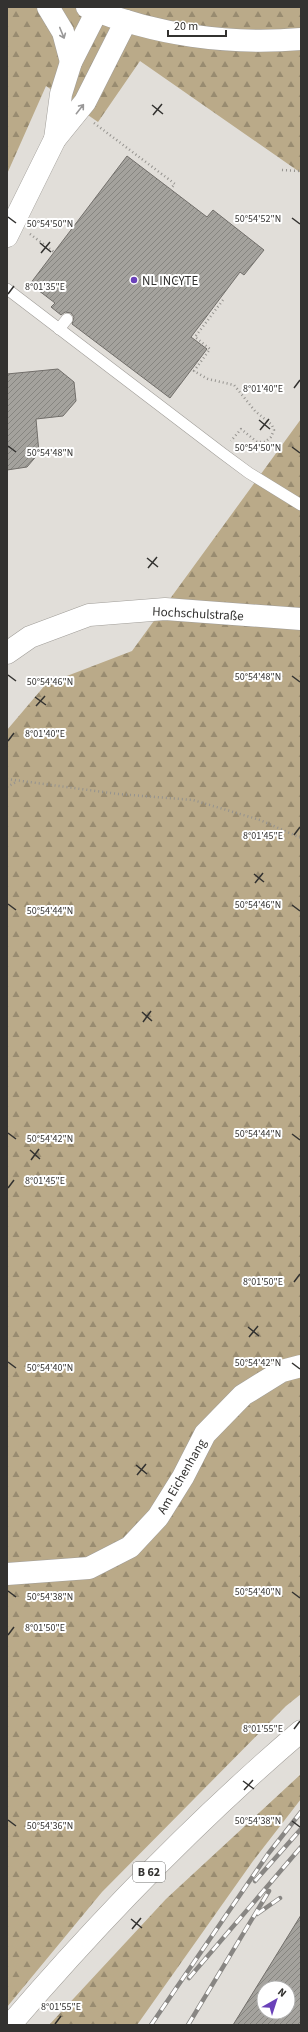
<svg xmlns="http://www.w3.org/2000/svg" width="308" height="2032" font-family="'Source Sans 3',sans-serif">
  <defs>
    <pattern id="forest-firs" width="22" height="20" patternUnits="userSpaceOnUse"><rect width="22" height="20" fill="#baaa89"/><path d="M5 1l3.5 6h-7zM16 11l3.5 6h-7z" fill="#988b70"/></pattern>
    <pattern id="building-hatch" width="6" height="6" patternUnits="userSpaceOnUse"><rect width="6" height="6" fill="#a4a29d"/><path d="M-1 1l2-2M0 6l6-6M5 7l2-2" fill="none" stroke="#868580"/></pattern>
  </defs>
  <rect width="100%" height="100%" fill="#e1ded9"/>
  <!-- forest -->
  <g fill="url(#forest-firs)">
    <path d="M7 7H301V173L140 61 98 122 46 86 7 174Z"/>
    <path d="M301 419V1694L286 1706 102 1892 7 2007V730L46 684 132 651Z"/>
    <path d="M301 1774V1799L253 1861 137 2025H49L166 1899Z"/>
  </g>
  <!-- building -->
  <g fill="url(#building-hatch)" stroke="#716e6a" fill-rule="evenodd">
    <path d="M127 156 207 217 213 210 264 250 244 275 240 272 191 337 207 349 170 398 72 324 74 317 71 313 65 312 61 315 51 307 55 303 30 284Z"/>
    <path d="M58 369 74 382 76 401 63 416 36 419 39 453 27 467 7 470V374Z"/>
    <path d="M301 1915V2025H233L272 1962ZM264 1988H288V2012H264Z"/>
  </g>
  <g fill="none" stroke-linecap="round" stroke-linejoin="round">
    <defs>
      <g id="lane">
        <path d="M7 289 222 453 249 473 301 505"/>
        <path d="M59 329 67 319"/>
      </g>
      <g id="street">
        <path d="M48 7 63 32 71 62"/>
        <path d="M87 7C154 35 229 45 301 39"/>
        <path d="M55 139 61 94 71 62 97 11"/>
        <path d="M7 236 55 139 85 102 126 21"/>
        <path d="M7 653 30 637 89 615 165 609 301 619"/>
        <path d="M7 1574 89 1568 130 1547 158 1517 183 1477 205 1434 243 1395 282 1371 301 1366"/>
      </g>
      <path id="primary" d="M10 2025C100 1920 196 1821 301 1731"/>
    </defs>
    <!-- lane casing -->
    <use href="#lane" stroke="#a09d98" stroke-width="12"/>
    <!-- street casing -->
    <use href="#street" stroke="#a09d98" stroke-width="23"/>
    <!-- primary casing -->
    <use href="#primary" stroke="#a09d98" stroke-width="23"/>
    <!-- path -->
    <g stroke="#95938f" stroke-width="2.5" stroke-dasharray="1 3" stroke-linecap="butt">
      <path d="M94 123 175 184 170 189"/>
      <path d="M282 170 301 171"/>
      <path d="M30 234 54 252"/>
      <path d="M223 300 195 337 210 349 194 371 208 379 234 385 255 411 272 425 274 430 271 437 265 442H257L241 429 231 441"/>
      <path d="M7 779 118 794 193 800 260 820 301 838"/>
      <path d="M7 787 16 782"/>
    </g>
    <!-- lane -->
    <use href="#lane" stroke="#fff" stroke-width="11"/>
    <!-- street -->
    <use href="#street" stroke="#fff" stroke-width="22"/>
    <!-- primary -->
    <use href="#primary" stroke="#fff" stroke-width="22"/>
    <defs>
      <g id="rail">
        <path d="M255 1881 301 1829"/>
        <path d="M257 1914 280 1898"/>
        <path d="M189 1978 301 1847"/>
        <path d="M151 2025 268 1854 301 1812"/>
        <path d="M188 2025 269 1891"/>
      </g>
    </defs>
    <!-- rail casing -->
    <use href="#rail" stroke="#888683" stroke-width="4.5"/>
    <!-- rail -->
    <use href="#rail" stroke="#fff" stroke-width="3" stroke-dasharray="9" stroke-linecap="butt"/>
  </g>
  <!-- one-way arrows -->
  <defs><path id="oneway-shaft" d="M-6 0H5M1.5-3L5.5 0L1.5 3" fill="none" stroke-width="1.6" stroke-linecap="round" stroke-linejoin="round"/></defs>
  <g stroke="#999898">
    <use href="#oneway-shaft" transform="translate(62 33) rotate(68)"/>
    <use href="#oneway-shaft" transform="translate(80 109) rotate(-52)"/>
  </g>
  <!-- ticks -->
  <path fill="none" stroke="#333230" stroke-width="1.5" d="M152 105 163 114M153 115 162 104M8 217 16 223M292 218 300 224M40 243 51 252M41 253 50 242M8 294 14 286M294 388 300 380M259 420 270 429M260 430 269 419M8 446 16 452M292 447 300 453M147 558 158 567M148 568 157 557M8 675 16 681M292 676 300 682M35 697 46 705M36 706 45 696M8 741 14 733M294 835 300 827M254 874 264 882M255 883 263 873M8 904 16 910M292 905 300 911M142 1012 152 1021M143 1022 151 1011M8 1133 16 1139M292 1134 300 1140M30 1150 40 1159M31 1160 39 1149M8 1188 14 1180M294 1282 300 1274M248 1327 259 1336M249 1337 258 1326M8 1362 16 1368M292 1363 300 1369M136 1465 147 1474M137 1475 146 1464M8 1591 16 1597M292 1592 300 1598M8 1635 14 1627M294 1729 300 1721M243 1781 254 1789M244 1790 253 1780M8 1820 16 1826M292 1821 300 1827M131 1919 142 1928M132 1929 141 1918M55 2024 61 2016"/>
  <!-- markers -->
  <circle fill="#6a41b9" stroke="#fff" stroke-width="1.5" cx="134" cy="280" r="4"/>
  <g text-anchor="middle" stroke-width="4" stroke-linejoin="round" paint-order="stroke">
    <!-- shield labels -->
    <rect fill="#fff" stroke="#70706e" stroke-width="1" x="133" y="1862" width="32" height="20" rx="3"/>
    <g font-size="12" font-weight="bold" fill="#333230">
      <text x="149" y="1876">B 62</text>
    </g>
    <!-- poi labels -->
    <g font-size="13" fill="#333230" stroke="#fff" text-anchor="start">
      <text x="142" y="285">NL INCYTE</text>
    </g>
    <!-- street labels -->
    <g font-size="13" fill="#333230" stroke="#fff">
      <text transform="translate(198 613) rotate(3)" y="5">Hochschulstraße</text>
      <text transform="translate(181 1476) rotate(-60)" y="5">Am Eichenhang</text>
    </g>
  </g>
  <g font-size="10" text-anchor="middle" fill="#333230" stroke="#fff" stroke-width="4" stroke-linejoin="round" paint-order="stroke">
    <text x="258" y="222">50°54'52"N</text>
    <text x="50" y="227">50°54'50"N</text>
    <text x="45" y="290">8°01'35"E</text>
    <text x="263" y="392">8°01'40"E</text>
    <text x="258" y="451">50°54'50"N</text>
    <text x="50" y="456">50°54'48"N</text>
    <text x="258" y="680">50°54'48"N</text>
    <text x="50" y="685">50°54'46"N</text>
    <text x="45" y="737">8°01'40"E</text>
    <text x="263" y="839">8°01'45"E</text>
    <text x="258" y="908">50°54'46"N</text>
    <text x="50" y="914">50°54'44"N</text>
    <text x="258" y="1137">50°54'44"N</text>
    <text x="50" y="1142">50°54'42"N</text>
    <text x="45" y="1184">8°01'45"E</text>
    <text x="263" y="1285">8°01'50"E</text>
    <text x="258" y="1366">50°54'42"N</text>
    <text x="50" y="1371">50°54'40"N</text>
    <text x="258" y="1595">50°54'40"N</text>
    <text x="50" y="1600">50°54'38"N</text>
    <text x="45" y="1631">8°01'50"E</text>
    <text x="263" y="1732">8°01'55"E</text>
    <text x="258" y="1824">50°54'38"N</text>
    <text x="50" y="1829">50°54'36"N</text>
    <text x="61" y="2010">8°01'55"E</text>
  </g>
  <!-- border -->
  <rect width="308" height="2032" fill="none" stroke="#333230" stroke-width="16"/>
  <!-- north arrow -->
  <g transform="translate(276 2000) rotate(39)"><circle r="19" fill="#ffffff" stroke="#adadac"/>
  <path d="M0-3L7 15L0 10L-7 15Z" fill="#6a41b9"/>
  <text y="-6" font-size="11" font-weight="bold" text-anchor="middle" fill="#333230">N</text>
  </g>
  <!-- scale -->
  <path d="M168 30v6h58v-6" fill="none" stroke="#333230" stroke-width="2"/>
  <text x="174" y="30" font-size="12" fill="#333230" stroke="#ffffff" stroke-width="3" paint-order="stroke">20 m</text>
</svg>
